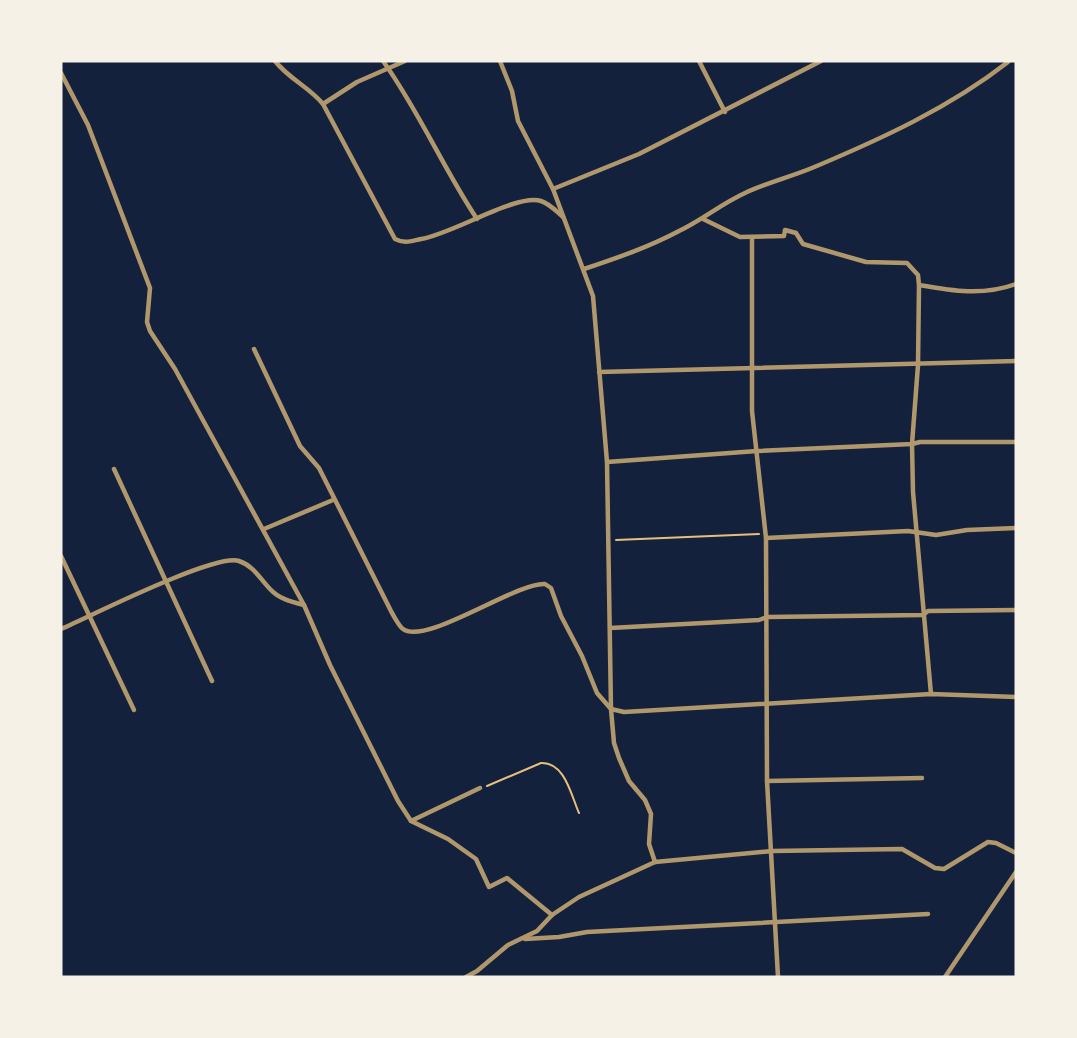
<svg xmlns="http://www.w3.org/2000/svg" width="1077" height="1038" font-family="'IBM Plex Sans',sans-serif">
  <rect width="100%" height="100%" fill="#14213d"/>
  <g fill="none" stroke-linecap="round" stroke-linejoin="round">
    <!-- path -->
    <g stroke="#e5c07b" stroke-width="2">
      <path d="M616 540 759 534"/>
      <path d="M487 786 541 763C565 762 571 795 579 813"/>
    </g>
    <!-- minor -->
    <g stroke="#b1986c" stroke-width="4.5">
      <path d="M275 61C289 79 309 87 323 104L395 239C405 244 411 241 421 239 453 234 517 193 541 201 550 204 556 211 563 217"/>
      <path d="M383 61C419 111 443 168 477 219"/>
      <path d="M500 61 512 91 518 121 553 189 593 296 607 462 611 709 614 743 619 758 629 781 645 800 651 814 649 844 655 862"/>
      <path d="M699 61 725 112"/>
      <path d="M61 73 88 125 150 288 147 322 150 331 175 369 304 605 330 665 398 801 411 821 448 839 476 859 489 887 507 878 552 915"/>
      <path d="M323 104 357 82 405 61"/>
      <path d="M553 189 639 154 821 61"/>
      <path d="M703 219 740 237 784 236 785 230 796 233 803 244 866 262 907 263 918 275 919 285C953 291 983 296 1016 284"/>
      <path d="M752 237V411L766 538 767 781 778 977"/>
      <path d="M584 269C617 258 649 247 679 231 702 220 721 204 745 193 766 183 790 177 812 168 881 139 949 108 1008 62"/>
      <path d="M919 285 918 365 912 444 913 492 931 694"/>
      <path d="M254 349 300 446 319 468 392 613C395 618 399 626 403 629 426 646 516 582 545 584L551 588 561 616 582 656 597 693 611 709 624 712 931 694 1016 697"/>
      <path d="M599 372 1016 361"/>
      <path d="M607 462 757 451 912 444 920 442H1016"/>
      <path d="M114 469 212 681"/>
      <path d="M264 529 333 500"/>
      <path d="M766 538 908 531 936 535 967 530 1016 528"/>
      <path d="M61 556 134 710"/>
      <path d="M610 628 759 620 767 617 923 615 928 611 1016 610"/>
      <path d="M61 629C91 616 215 553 239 561 254 566 260 579 270 589 279 599 292 602 304 605"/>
      <path d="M767 781 922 778"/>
      <path d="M411 821 480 788"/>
      <path d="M525 939 559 937 587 932 928 914"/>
      <path d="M466 977 477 971 508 945 537 931 552 915 579 897 655 862 772 851 902 849 935 868 944 869 988 842 996 843 1016 853"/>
      <path d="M945 977 1016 872"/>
    </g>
  </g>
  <!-- border -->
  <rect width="1077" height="1038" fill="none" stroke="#f6f1e7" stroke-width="125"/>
</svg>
